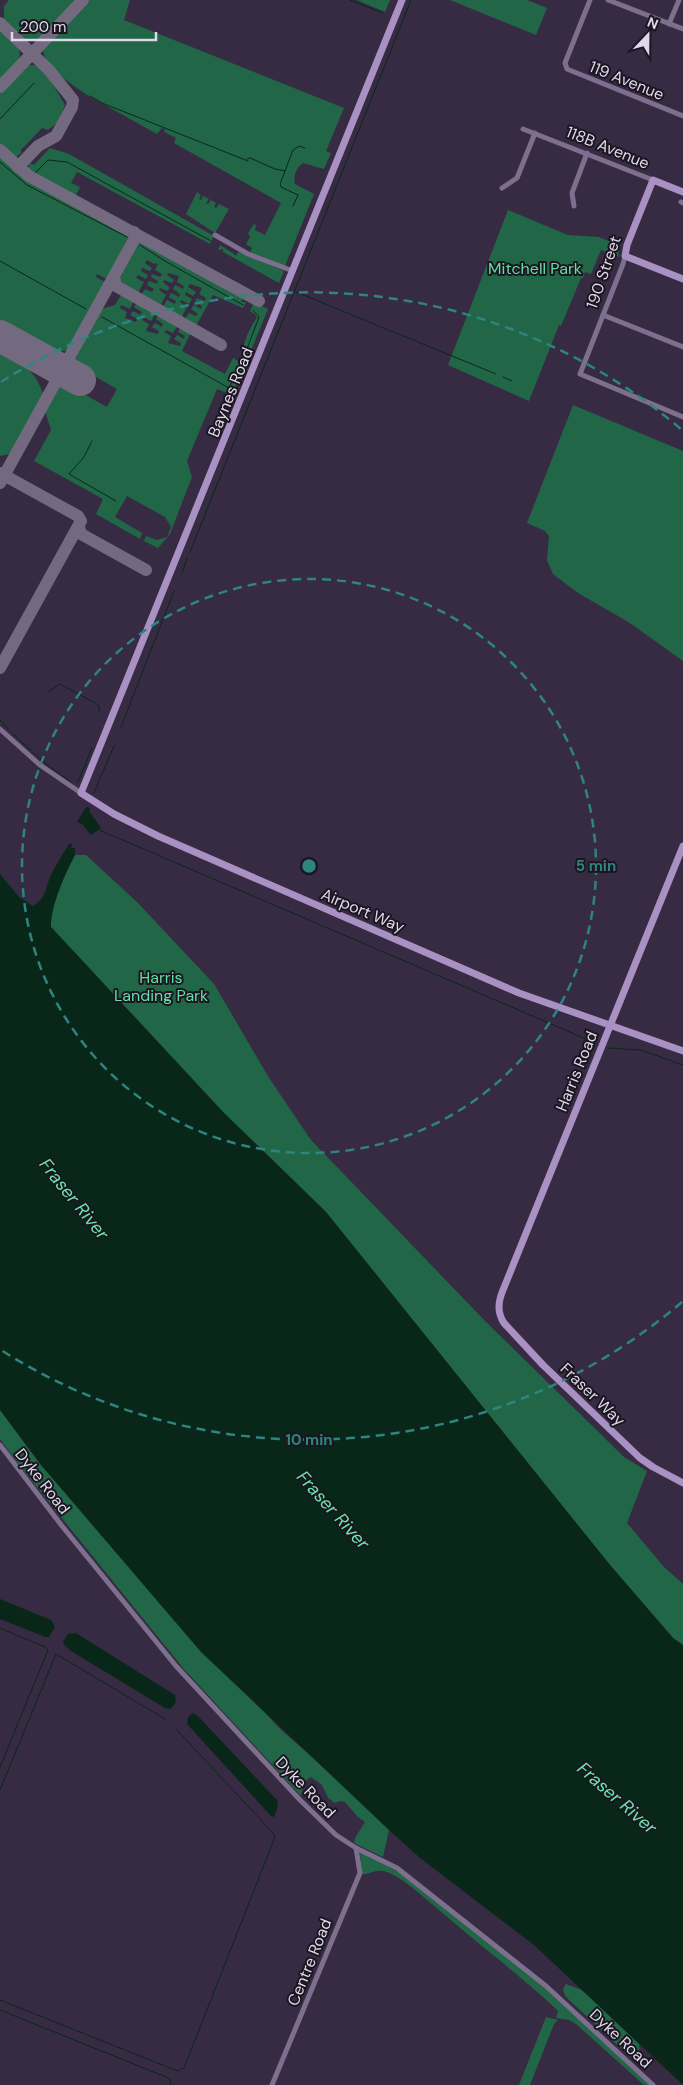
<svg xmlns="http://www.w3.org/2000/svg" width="683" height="2085" font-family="'DM Sans',sans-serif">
  <rect width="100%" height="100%" fill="#372b43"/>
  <!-- green -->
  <g fill="#216747">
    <path d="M9 0H79L40 40 25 41 4 21V6Z"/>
    <path d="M88 0H130L124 20 344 108 326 151 331 153 324 169 303 163C296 168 293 176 295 184L314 194 285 266 250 252 252 248 246 244 250 237 248 233 254 224 256 225 255 230 265 235 281 203 174 143 176 138 164 132 165 129 162 128 157 134 87 95 63 78 47 64 42 48Z"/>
    <path d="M357 0H390L385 12Z"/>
    <path d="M450 0H527L547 8 536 35Z"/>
    <path d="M0 28 19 46 20 61 0 82Z"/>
    <path d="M26 65H37L44 69 65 105 58 122 48 130 42 128 21 150V153L14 159 0 146V91Z"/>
    <path d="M50 148 69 154 214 236 210 244 77 172 71 183 80 187 75 197 27 171 30 163 34 165Z"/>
    <path d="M0 154 24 176 77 204 76 207 129 236 107 279 97 274 96 277 105 282 68 350 53 353 0 324Z"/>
    <path d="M197 192 201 195 199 199 201 200 203 196 209 199 206 203 208 204 211 200 216 203 214 207 216 208 219 204 229 209 215 233 186 214Z"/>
    <path d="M508 210 568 235 599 237 618 245 619 257 601 250 591 274 585 272 583 278H581L561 326 559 325 529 401 448 365Z"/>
    <path d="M141 242 243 299 241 302H246L243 308 213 295 196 326 185 319 189 313 196 316 198 314 191 309 194 305 201 309 202 306 195 302 197 298 205 301 206 298 199 294 202 288 190 284 188 287 196 292 193 296 186 292 185 295 192 299 189 304 181 300 180 302 187 307 181 318 163 307 167 300 175 304 176 301 169 297 171 293 179 297 180 294 173 289 175 285 183 289 184 286 177 282 179 276 168 273 167 275 174 280 172 283 164 280 163 282 170 288 167 291 160 288 159 290 166 295 160 306 141 295 145 289 152 292 154 289 147 285 149 281 157 284 158 281 151 277 152 274 161 277 162 274 155 270 158 264 155 263 154 264 147 260 145 263 152 268 150 271 142 268 141 271 148 275 146 279 138 275 136 278 144 282 138 293 118 282 137 245Z"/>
    <path d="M220 245 237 256V253L240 252 284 271 279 283 223 252V249L218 250Z"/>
    <path d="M122 293 134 300 130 309 121 305 120 308 127 312 125 318 136 322 138 319 130 315 133 311 140 315 142 312 134 307 137 302 156 313 151 321 144 317 142 320 149 324 146 331 158 334 159 331 152 327 155 323 162 327 163 324 156 319 159 314 178 325 173 333 166 330 164 332 171 336 168 343 180 346 181 343 174 339 177 335 184 339 185 336 178 332 181 327 191 332 182 351 225 374 233 358 245 365 230 400V394L217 389 187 461 192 477 170 534 158 548 144 541 146 536 157 540 167 537 171 527 165 517 127 496 115 517 142 533 140 539 96 514 103 499 34 461 51 430 45 411 62 382 107 407 117 389 73 364 101 309 115 305Z"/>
    <path d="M254 302 268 309 248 358 243 355C242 345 250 326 257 318L255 314 250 311Z"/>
    <path d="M0 348C20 359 36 372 43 394L10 454 0 456Z"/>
    <path d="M573 405 683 451V661L630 623 578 593 553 574 547 560 549 536 545 531 527 523Z"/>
    <path d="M75 855H86L137 902 214 984 269 1078 311 1140 485 1321 624 1457 647 1471 627 1523 664 1567 683 1584V1645L673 1638 610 1565 326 1212 224 1113 51 927C50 906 65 873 75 855Z"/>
    <path d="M0 1410 41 1465 280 1729 327 1770 389 1830 383 1857 354 1843 355 1838 365 1822 358 1817 345 1802 340 1801 335 1803 328 1798 322 1785 311 1777 304 1782 301 1796 183 1668 19 1465 0 1439Z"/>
    <path d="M362 1852 400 1873 535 1979 651 2085H644L576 2024 569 2020 556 2018 558 2011 556 2009C521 1976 482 1947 445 1915 430 1903 404 1878 387 1872 375 1868 370 1875 362 1874L360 1853Z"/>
    <path d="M566 1984 582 1990 639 2044 640 2055 638 2060 629 2056 565 1996 563 1989Z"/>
    <path d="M546 2017 558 2020 554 2024 530 2085H519Z"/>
  </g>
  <!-- water -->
  <g fill="#092719">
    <path d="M86 807 90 808 89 811 101 828 91 835 82 824 77 822Z"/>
    <path d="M70 843 72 845 71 848H75V855C66 872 50 907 51 927L224 1113 326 1212 610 1565 673 1638 683 1645V2085L534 1945 420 1858 389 1830 201 1652 41 1465 0 1410V874L19 897 33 906C46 898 45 890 50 877 51 873 67 847 70 843Z"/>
    <path d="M0 1599 51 1620 55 1627 49 1637H45L0 1619Z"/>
    <path d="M76 1633 175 1695 176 1702 171 1709 165 1708 71 1651 65 1646 63 1642 68 1634Z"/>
    <path d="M193 1713 198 1716 277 1800 278 1806 274 1817 271 1816 187 1724 188 1717Z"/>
  </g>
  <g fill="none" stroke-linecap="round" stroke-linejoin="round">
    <!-- stream -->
    <g stroke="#092719" stroke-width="1">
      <path d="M350 0 383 13"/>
      <path d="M90 96 102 103 248 161"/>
      <path d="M0 119 34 83"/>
      <path d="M247 159 250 158 275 169 285 171"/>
      <path d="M0 162 27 185 127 237"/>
      <path d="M34 174 48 160 67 162 211 241"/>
      <path d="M293 206 298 195 281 187 280 184 293 150 299 146 305 148"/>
      <path d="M140 245 165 261 243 305"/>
      <path d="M0 261 86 309"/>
      <path d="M296 292 496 374"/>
      <path d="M102 317 229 388 240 365"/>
      <path d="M245 354 259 317 253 310"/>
      <path d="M503 377 512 381"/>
      <path d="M92 441 84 457 69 474 116 501"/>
      <path d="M190 552 411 0"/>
      <path d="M182 573 187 558"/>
      <path d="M49 691 60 684 97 704 99 706V711"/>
      <path d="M0 720 8 729"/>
      <path d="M121 727 174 591"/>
      <path d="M13 734 46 764 71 782"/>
      <path d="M78 782 92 748"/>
      <path d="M94 793 114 746"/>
      <path d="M97 829 593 1042"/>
      <path d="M608 1048 641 1050 683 1065"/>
      <path d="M0 1628 45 1647 48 1650 0 1767"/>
      <path d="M0 1790 56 1654 165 1719"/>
      <path d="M0 2000 165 2066 178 2071 184 2068 275 1837 272 1832 176 1729"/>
      <path d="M0 2010 166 2077 170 2079 171 2085"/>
    </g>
    <!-- taxiway -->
    <g stroke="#746a80" stroke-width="12">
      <path d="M0 23 49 70 73 100 72 107 56 136 38 146 18 167"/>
      <path d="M0 87 83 0"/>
      <path d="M0 150 29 176 259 301"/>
      <path d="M114 277 116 286 221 345"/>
      <path d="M0 473 78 516 81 521 0 668"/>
      <path d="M0 483 135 238 134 232"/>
      <path d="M79 527 81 534 146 570"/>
    </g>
    <!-- runway -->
    <path stroke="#746a80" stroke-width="32" d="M0 336 80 380"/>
    <!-- street -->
    <g stroke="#7e6f8e" stroke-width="5">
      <path d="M590 0 565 63 567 69 683 116"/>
      <path d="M608 0 683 29"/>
      <path d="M669 24 679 0"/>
      <path d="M523 129 653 180"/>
      <path d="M502 188 517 178 535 133"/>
      <path d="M681 202 683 203"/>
      <path d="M574 206 572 193 587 153"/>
      <path d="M215 235 248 254 293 271"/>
      <path d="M625 256 623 264 580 374 683 417"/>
      <path d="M603 315 683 347"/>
      <path d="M0 729 40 765 81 793"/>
      <path d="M0 1445 62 1526 176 1666 300 1800 336 1835 356 1848 397 1868 546 1986 653 2085"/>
      <path d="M272 2085 360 1873 356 1848"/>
    </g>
    <!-- secondary -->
    <g stroke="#a991c3" stroke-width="7">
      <path d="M402 0 81 793 114 814 158 836 519 993 683 1051"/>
      <path d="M683 192 653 180 627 245 625 256 683 279"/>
      <path d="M683 846 503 1290C498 1302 497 1312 504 1323L543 1365 640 1458 653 1467 683 1483"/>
    </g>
  </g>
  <!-- distance rings -->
  <g fill="none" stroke="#2e8580" stroke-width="2.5" stroke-dasharray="9 6">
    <circle cx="309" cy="866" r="287"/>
    <path d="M682 1302A574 574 0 0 1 1 1350M1 382A574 574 0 0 1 682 430"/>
  </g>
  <g text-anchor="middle" stroke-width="4" stroke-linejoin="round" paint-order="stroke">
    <!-- street labels -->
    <g font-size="16" fill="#dfd8e8" stroke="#1b1621">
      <text transform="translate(627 80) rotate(22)" y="6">119 Avenue</text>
      <text transform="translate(608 147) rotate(22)" y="6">118B Avenue</text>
      <text transform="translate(603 272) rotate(-71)" y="6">190 Street</text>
      <text transform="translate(230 392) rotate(-68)" y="6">Baynes Road</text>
      <text transform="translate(363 910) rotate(23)" y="6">Airport Way</text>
      <text transform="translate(576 1071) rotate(-68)" y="6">Harris Road</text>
      <text transform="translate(593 1394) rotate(44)" y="6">Fraser Way</text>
      <text transform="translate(43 1481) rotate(52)" y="6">Dyke Road</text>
      <text transform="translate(306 1787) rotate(46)" y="6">Dyke Road</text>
      <text transform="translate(309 1962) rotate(-68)" y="6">Centre Road</text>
      <text transform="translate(621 2038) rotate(43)" y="6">Dyke Road</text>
    </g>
    <!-- park labels -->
    <g font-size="16" fill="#63dfa4" stroke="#1b1621">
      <text x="535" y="274">Mitchell Park</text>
      <text x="161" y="983">Harris<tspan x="161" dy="18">Landing Park</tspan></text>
    </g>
    <!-- water labels -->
    <g font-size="18" font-style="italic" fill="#6ae6aa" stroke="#1b1621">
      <text transform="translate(74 1199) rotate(51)" y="6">Fraser River</text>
      <text transform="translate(333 1510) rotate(48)" y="6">Fraser River</text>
      <text transform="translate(617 1798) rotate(41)" y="6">Fraser River</text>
    </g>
  </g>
  <circle cx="309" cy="866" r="8" fill="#2e8580" stroke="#1b1621" stroke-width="2.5"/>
  <g font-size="15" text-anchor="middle" font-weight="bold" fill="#2e8580" stroke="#1b1621" stroke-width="4" stroke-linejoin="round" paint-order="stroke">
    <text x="596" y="871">5 min</text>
    <text x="309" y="1445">10 min</text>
  </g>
  <!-- north arrow -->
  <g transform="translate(648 35) rotate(22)" stroke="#1b1621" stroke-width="4" paint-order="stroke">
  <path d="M0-4L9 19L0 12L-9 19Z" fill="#dfd8e8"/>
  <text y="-8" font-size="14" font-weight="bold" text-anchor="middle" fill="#dfd8e8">N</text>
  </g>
  <!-- scale -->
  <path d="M12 32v8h144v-8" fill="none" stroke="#dfd8e8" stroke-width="2.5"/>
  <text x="20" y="32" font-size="15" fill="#dfd8e8" stroke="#1b1621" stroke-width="4" paint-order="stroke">200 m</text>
</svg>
